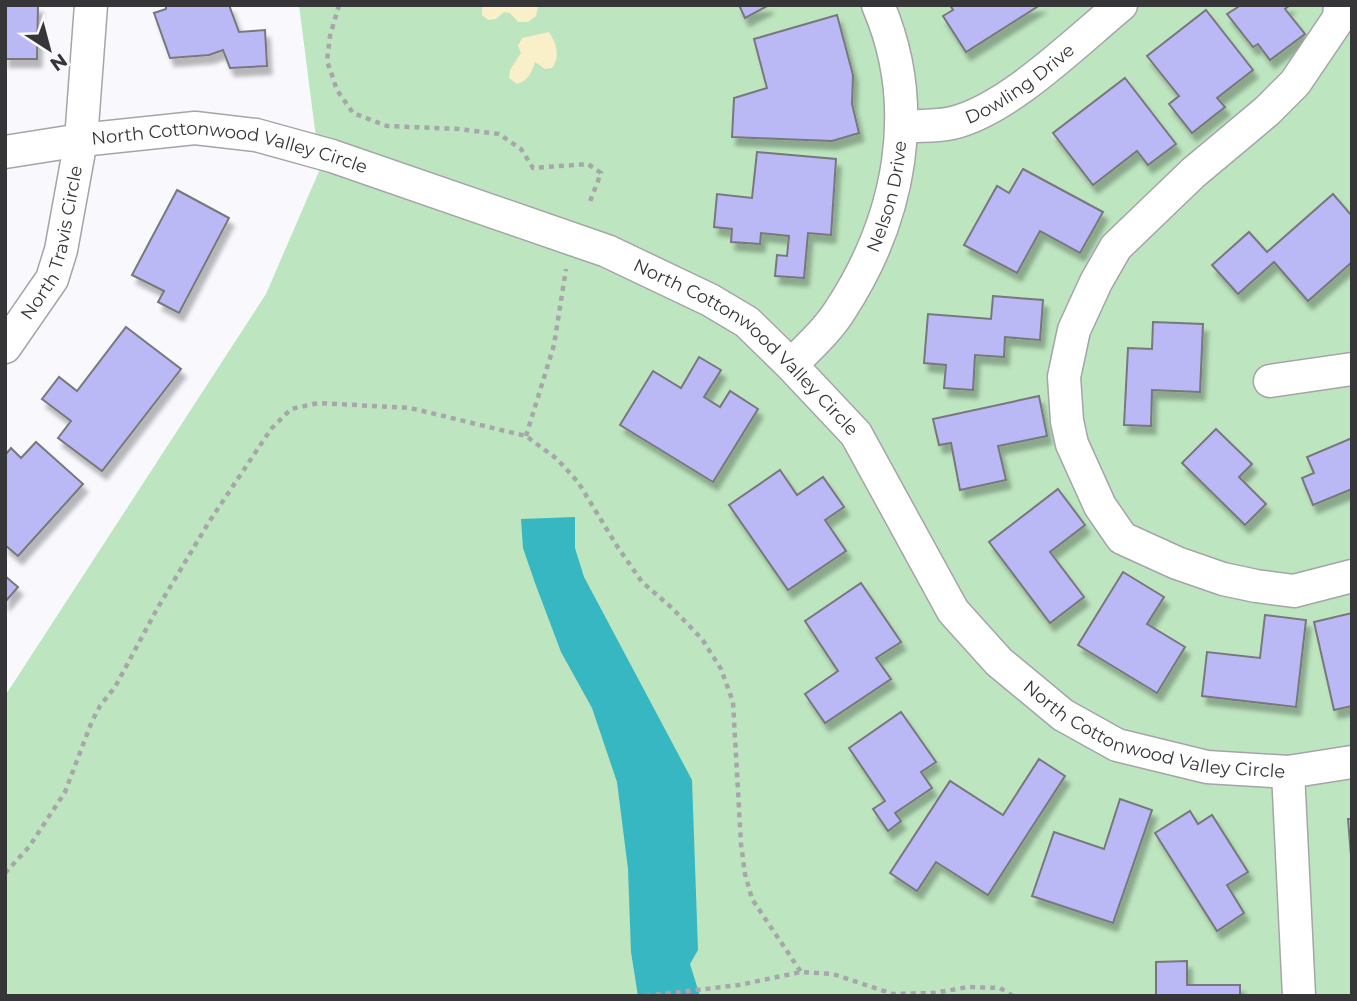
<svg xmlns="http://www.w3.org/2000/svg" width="1357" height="1001" font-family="Montserrat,sans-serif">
  <defs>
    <filter id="shadow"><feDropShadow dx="4.5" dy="8" stdDeviation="2" flood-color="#0004"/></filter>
  </defs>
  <rect width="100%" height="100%" fill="#f8f8fd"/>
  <!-- green -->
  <path fill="#bde5bf" d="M299 5H1352V996H5V696L266 294 320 169Z"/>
  <!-- sand -->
  <g fill="#f9efc9">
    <path d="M482 5H536L538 7 536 16 528 22H518L510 13 504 12 496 19 488 20 482 15Z"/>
    <path d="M549 32C556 43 561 56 552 68L545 69 535 62C532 72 528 81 517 84L509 78 510 70 521 53 518 46 522 38Z"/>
  </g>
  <!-- water -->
  <path fill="#37b7c1" d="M575 517V548L584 577 692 780 698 950 690 964 700 996H638L631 952 628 869 617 782 592 708 561 652 535 583 523 548 521 519Z"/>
  <!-- building -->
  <g fill="#bbb8f6" stroke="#78787c" stroke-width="2" filter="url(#shadow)">
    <path d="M5 5H38L37 59H5Z"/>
    <path d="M166 5H229L239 32 265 30 267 66 230 68 223 50 209 55 170 58 154 13 166 9Z"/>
    <path d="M739 5H769L745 18Z"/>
    <path d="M950 5H1040L966 52 943 16 953 10Z"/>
    <path d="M1237 5H1290L1285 9 1305 34 1270 60 1258 44 1253 47 1227 14 1238 7Z"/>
    <path d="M1206 10 1253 70 1217 98 1225 107 1192 133 1169 104 1179 96 1147 56Z"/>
    <path d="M837 15 853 75 852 104 859 133 832 141 732 137 734 98 767 88 754 39Z"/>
    <path d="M1125 78 1176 144 1148 165 1137 151 1093 185 1053 133Z"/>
    <path d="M757 152 836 159 831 235 808 233 804 278 775 276 777 255 787 256 789 236 761 233 760 244 731 242 732 229 714 227 717 194 752 198Z"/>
    <path d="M1023 169 1103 212 1080 253 1040 231 1017 273 964 245 997 186 1009 193Z"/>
    <path d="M177 190 229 218 179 313 158 302 164 291 132 275Z"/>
    <path d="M1333 194 1352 216V262L1308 301 1274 262 1238 294 1212 265 1249 232 1267 252Z"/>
    <path d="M993 296 1043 300 1040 340 1005 337 1004 357 975 355 973 390 944 388 946 365 924 363 928 314 991 319Z"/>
    <path d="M1153 322 1203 324 1200 392 1152 390 1151 426 1124 425 1128 348 1152 349Z"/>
    <path d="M126 327 181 369 102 471 58 438 71 421 42 399 59 377 77 391Z"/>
    <path d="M699 357 721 370 704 397 720 407 730 391 758 409 713 482 620 425 653 371 681 388Z"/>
    <path d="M1039 396 1047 436 998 446 1006 480 960 490 951 443 939 445 933 419Z"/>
    <path d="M1216 429 1252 464 1239 477 1266 504 1245 525 1182 463Z"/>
    <path d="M1352 438V489L1313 505 1302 478 1314 473 1307 457Z"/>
    <path d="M36 442 83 484 18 556 5 545V455L11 448 21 458Z"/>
    <path d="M780 470 797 495 823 477 844 507 825 520 846 551 788 590 729 505Z"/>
    <path d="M1058 489 1085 525 1050 552 1084 597 1050 623 989 542Z"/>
    <path d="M1123 572 1164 597 1147 624 1185 647 1157 693 1078 645Z"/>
    <path d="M5 576 18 587 5 602Z"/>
    <path d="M861 583 901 642 876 658 891 679 825 723 805 694 838 671 805 621Z"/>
    <path d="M1352 613V706L1334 710 1314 622Z"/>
    <path d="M1265 615 1306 620 1296 707 1202 696 1207 652 1260 658Z"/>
    <path d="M901 712 936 762 921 772 932 788 895 813 901 821 888 831 873 809 885 801 849 748Z"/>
    <path d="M1039 759 1065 776 988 895 936 862 917 891 890 873 950 781 1003 815Z"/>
    <path d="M1120 799 1152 810 1113 923 1032 896 1054 832 1104 849Z"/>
    <path d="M1190 811 1198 824 1212 815 1248 872 1227 885 1244 913 1217 931 1155 833Z"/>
    <path d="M1348 819H1352V868Z"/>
    <path d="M1187 961V985H1240V996H1156V962Z"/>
  </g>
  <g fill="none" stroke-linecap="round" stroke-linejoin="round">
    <defs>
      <g id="minor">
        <path d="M1340 5 1339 18 1295 83 1267 111 1193 173 1116 247 1096 282 1074 330 1064 377 1067 421 1072 444 1100 506 1122 538 1177 563 1223 579 1256 586 1294 591 1352 576"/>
        <path id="s1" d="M903 127C918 125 936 127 952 123 1008 110 1076 42 1121 5"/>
        <path id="s2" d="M5 152 81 140 195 128 256 135 332 156 607 251 710 300 747 322 791 365 856 434 953 611 999 662 1063 715 1117 745 1207 767 1288 772 1352 762"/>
        <path id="s3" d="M5 347 52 279 61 250 81 140 91 5"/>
        <path id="s4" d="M791 365C809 347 828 330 841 309 900 218 922 107 878 5"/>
        <path d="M1270 381 1352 369"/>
        <path d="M1288 772 1299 996"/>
      </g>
    </defs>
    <!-- minor casing -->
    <use href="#minor" stroke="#a5a5a9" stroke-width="35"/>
    <!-- path -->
    <g stroke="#a7a7ab" stroke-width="4.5" stroke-dasharray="5 5" stroke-linecap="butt">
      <path d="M339 5 330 36 327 61 337 90 353 113 387 126 459 129 499 134 521 149 533 168 588 164 601 173 589 204"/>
      <path d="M526 436 554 345 566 269"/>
      <path d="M5 873 29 847 65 792 92 721 100 706 115 687 157 609 209 522 271 429 291 409 318 403 410 408 526 436 557 459 578 482 617 546 642 582 672 608 702 639 721 669 733 702 741 844 745 874 752 899 803 975"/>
      <path d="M646 996 739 985 801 972 833 974 893 994 934 993 968 987 1000 988 1013 996"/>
    </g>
    <!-- minor -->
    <use href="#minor" stroke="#fff" stroke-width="32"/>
  </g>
  <g text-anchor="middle" stroke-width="5" stroke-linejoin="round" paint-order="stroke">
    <!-- street labels -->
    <g font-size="18" fill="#363638" stroke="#f8f8fd">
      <text dy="6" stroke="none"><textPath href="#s1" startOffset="128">Dowling Drive</textPath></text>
      <text dy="6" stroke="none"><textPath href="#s2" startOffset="228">North Cottonwood Valley Circle</textPath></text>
      <text dy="6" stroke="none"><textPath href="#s4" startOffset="198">Nelson Drive</textPath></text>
      <text dy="6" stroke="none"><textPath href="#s3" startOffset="117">North Travis Circle</textPath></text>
      <text dy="6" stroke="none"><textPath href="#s2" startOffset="794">North Cottonwood Valley Circle</textPath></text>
      <text dy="6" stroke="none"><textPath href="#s2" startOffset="1382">North Cottonwood Valley Circle</textPath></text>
    </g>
  </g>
  <!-- border -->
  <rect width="1357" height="1001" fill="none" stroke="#363638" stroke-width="14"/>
  <!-- north arrow -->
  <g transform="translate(49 49) rotate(144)" stroke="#f8f8fd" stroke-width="5" paint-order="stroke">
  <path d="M0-5L12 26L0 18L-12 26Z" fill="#363638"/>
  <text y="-10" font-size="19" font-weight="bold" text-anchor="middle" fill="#363638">N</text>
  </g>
</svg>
